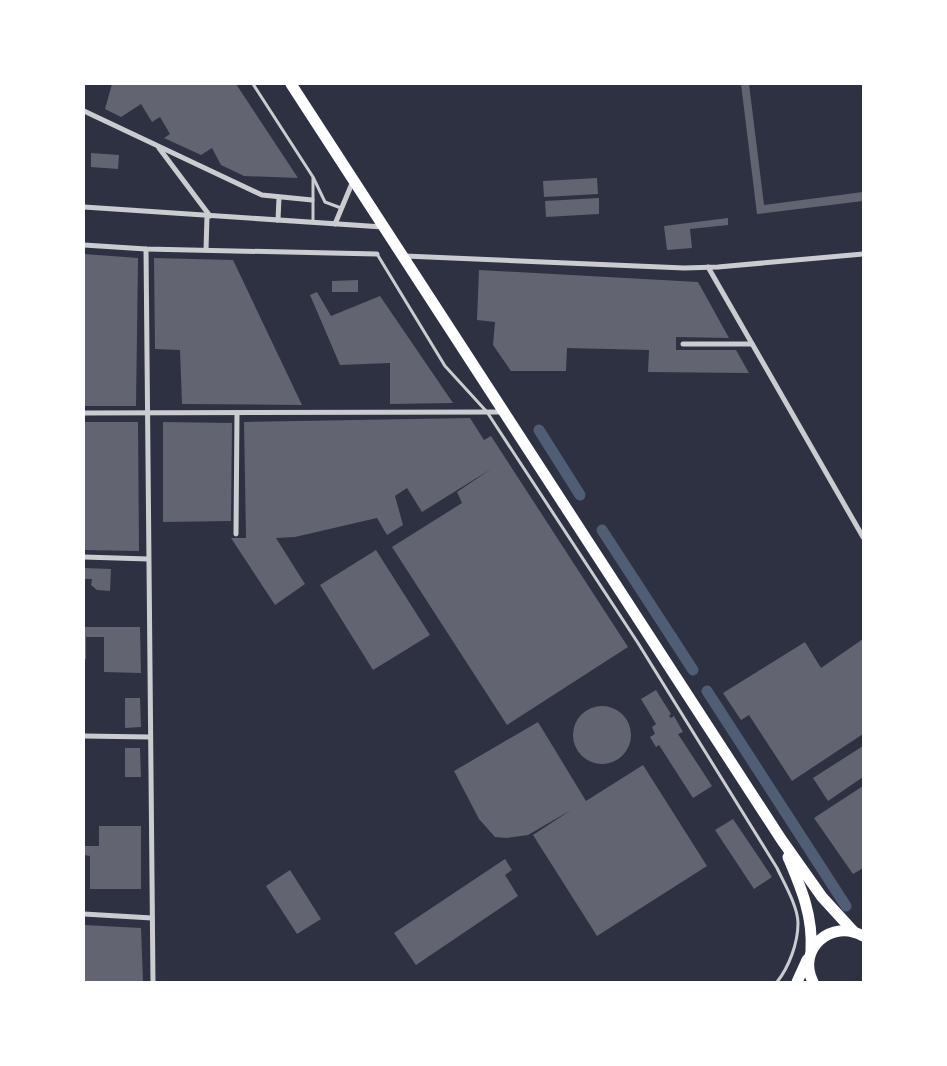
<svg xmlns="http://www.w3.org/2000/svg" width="947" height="1066" font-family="Inter,sans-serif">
  <rect width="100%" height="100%" fill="#2d3142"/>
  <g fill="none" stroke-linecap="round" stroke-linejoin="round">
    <!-- canal -->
    <g stroke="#4f5d75" stroke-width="11">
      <path d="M539 430 580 495"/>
      <path d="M602 530 693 670"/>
      <path d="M707 691 846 906"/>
    </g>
  </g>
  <!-- building -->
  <g fill="#626471">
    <path d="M112 84H236L298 178 244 176 221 165 212 148 201 155 164 138 170 134 160 117 152 122 141 104 121 117 105 109Z"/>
    <path d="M741 84H749L764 205 863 192V201L757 214Z"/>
    <path d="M91 153 119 155 118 169 91 167Z"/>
    <path d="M597 178 598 194 544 197 543 181Z"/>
    <path d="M599 198V214L546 217 545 201Z"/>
    <path d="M728 218V225L690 229 692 248 667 250 664 226Z"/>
    <path d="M84 254 138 258 136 406H84Z"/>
    <path d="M154 258 233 260 302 405 182 404 180 350 155 349Z"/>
    <path d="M479 270 698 282 729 338 676 337V350H736L749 373 648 372 649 350 567 348 566 371H511L493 345 495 322 477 320Z"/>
    <path d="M358 280V292H332V281Z"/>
    <path d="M317 292 331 316 380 296 453 403 390 404V363L340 365 310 295Z"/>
    <path d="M470 418 484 440 491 436 628 647 507 725 392 547 462 503 457 492 491 469 422 512 407 488 395 496 403 525 387 535 377 518 295 537 276 538 305 584 275 605 231 538H246L244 422Z"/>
    <path d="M84 422H138L139 551 84 550Z"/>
    <path d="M163 422 232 423 231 521 163 522Z"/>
    <path d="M376 550 430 635 373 670 320 585Z"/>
    <path d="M84 568 111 569 110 591 97 590 91 585 92 579H84Z"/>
    <path d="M84 627H140L141 673 104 672V637H86V659H84Z"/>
    <path d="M863 639V734L792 781 749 715 741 720 723 693 805 642 821 668Z"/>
    <path d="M656 690 671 714 669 716 671 718 674 716 683 732 678 734 712 786 693 798 659 745 656 747 650 737 655 734 652 727 656 724 641 699Z"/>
    <path d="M125 698H140L141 727 125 728Z"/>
    <circle cx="602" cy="735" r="29"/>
    <path d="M538 722 586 801 643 765 707 866 597 936 533 835 571 810 528 835 507 838 495 837 479 819 454 771Z"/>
    <path d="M863 746V777L828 801 813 778Z"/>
    <path d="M125 748H140L141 777H125Z"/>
    <path d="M863 786V868L853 874 814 818Z"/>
    <path d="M733 819 772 877 754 889 715 830Z"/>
    <path d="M99 826H141V889H90V856L84 855V846H99Z"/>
    <path d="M505 859 512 870 505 875 518 896 416 965 394 933Z"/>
    <path d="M290 870 321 919 297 934 266 886Z"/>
    <path d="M84 925 141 928 143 982H84Z"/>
  </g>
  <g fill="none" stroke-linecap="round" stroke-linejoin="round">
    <!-- service -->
    <g stroke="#caccd0" stroke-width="3">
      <path d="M253 84 313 177 325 202 341 208"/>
      <path d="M313 178V222"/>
      <path d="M377 254 445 366 487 412 638 643 777 868C784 883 798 907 798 923 798 943 789 967 777 982"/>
    </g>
    <!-- minor -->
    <g stroke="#caccd0" stroke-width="5">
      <path d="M84 111 262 195 312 200"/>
      <path d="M159 148 210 216"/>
      <path d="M84 207 383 227"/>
      <path d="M278 220 279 198"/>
      <path d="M335 224 353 181"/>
      <path d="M84 245 146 249 377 254"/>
      <path d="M146 249 153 982"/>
      <path d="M206 250 207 216"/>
      <path d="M405 256 684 268 718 267 863 254"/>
      <path d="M708 267 863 537"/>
      <path d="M683 344H752"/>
      <path d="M84 413 503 412"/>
      <path d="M236 534 237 413"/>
      <path d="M84 557 148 559"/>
      <path d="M84 736 150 737"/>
      <path d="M84 914 152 918"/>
    </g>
    <!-- trunk -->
    <g stroke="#fff" stroke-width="11">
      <path d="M291 84 781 839 822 897 854 932"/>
      <path d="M788 857C801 888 813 915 811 950"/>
      <path d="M797 982 807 960"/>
      <path d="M813 982C796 949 832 918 863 936"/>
    </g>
  </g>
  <!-- border -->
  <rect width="947" height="1066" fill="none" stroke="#ffffff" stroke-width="170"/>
</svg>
